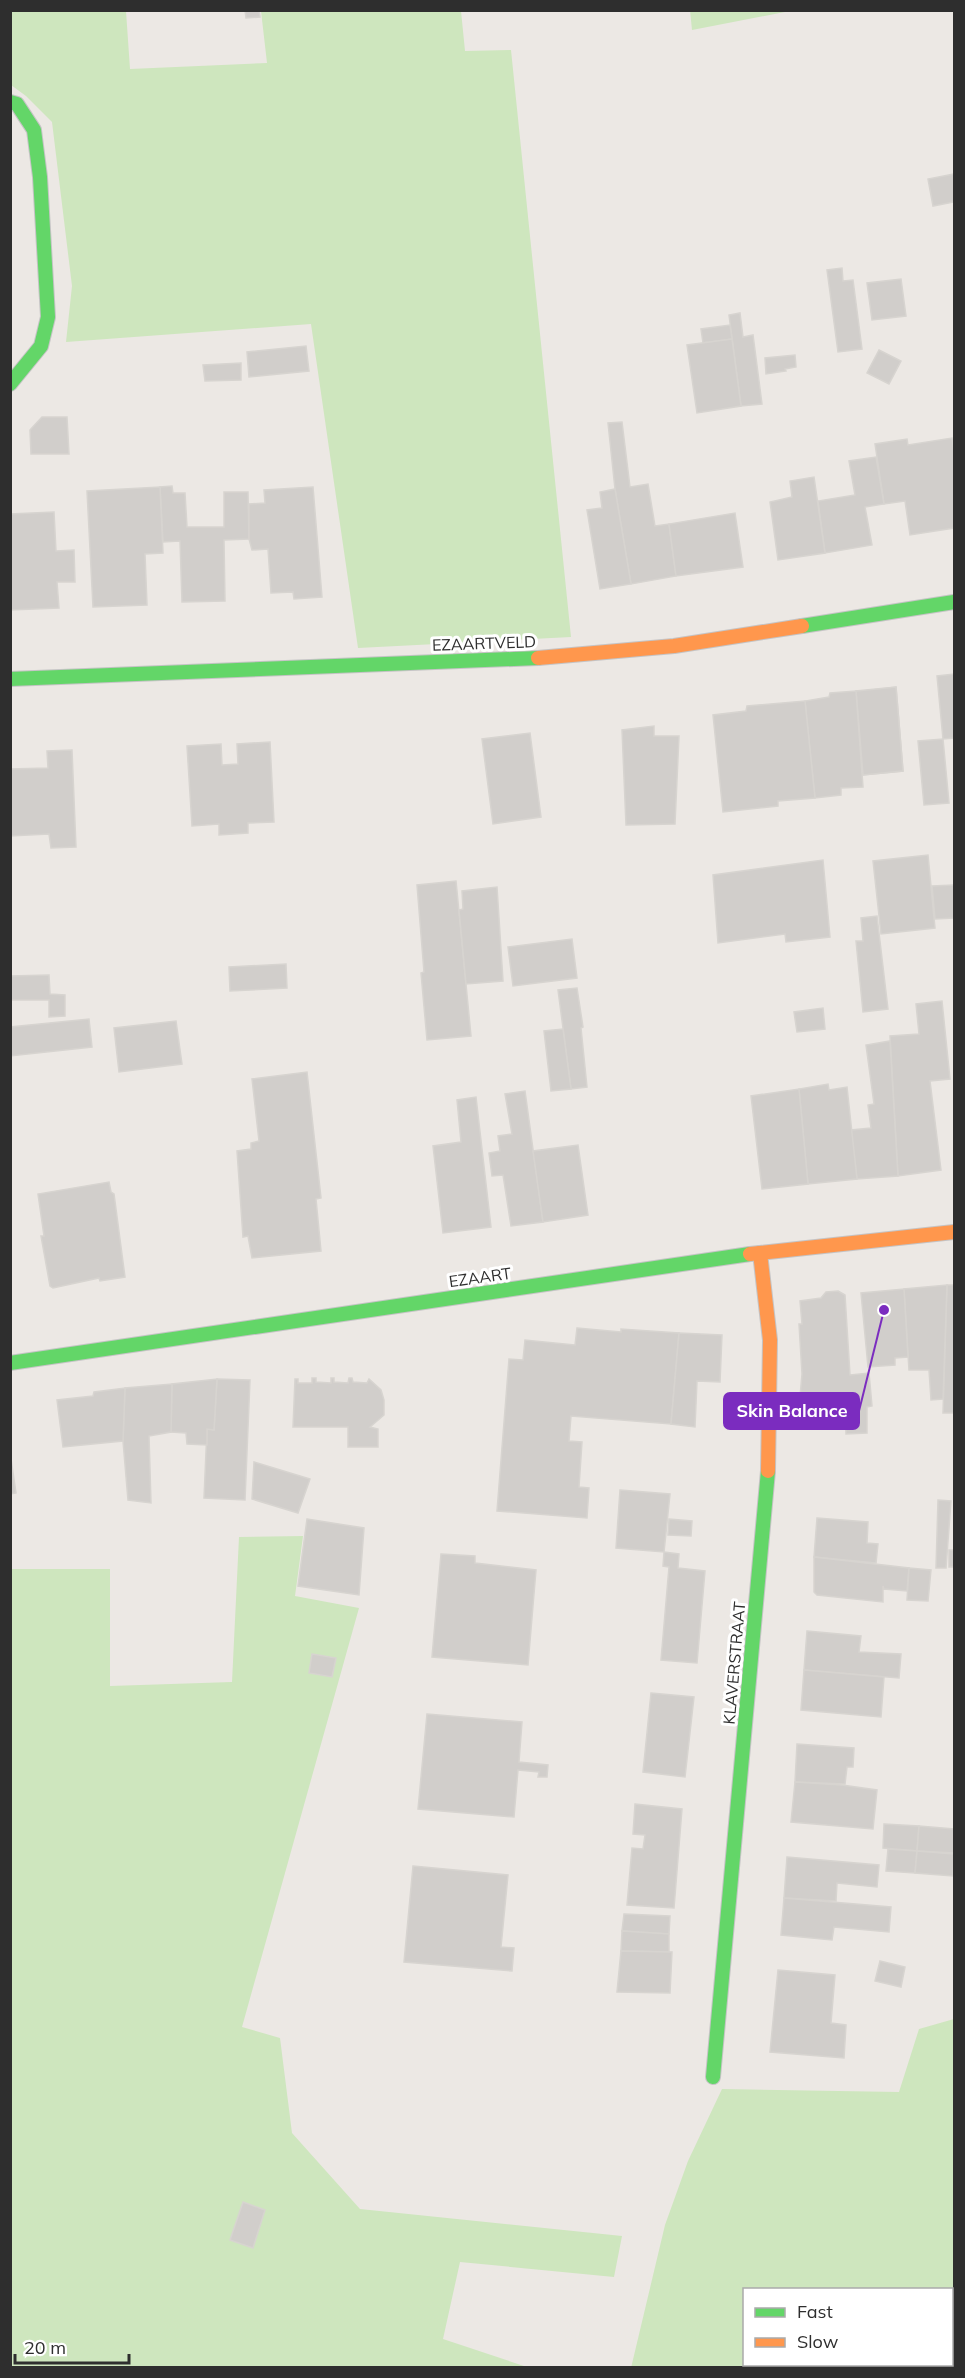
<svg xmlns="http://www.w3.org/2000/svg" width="965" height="2378" font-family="Mulish,sans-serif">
  <rect width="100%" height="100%" fill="#ece8e4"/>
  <!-- green -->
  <g fill="#cee6be" fill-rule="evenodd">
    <path d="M690 10H790V11L692 30Z"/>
    <path d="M11 11H126L130 69 267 63 261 11H461L465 51 511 50 571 637 358 648 311 324 66 342 72 286 52 122 26 96 11 85Z"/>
    <path d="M303 1536 295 1596 359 1608 242 2027 280 2038 292 2133 360 2209 622 2236 614 2277 460 2262 443 2339 527 2367H11L10 1569H110V1686L232 1682 239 1537Z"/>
    <path d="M954 2019V2367L631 2368 665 2225 688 2161 722 2089 899 2092 919 2029ZM744 2290H952V2364H744Z"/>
  </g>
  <!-- building -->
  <g fill="#d1cecb" stroke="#d7d4d0" stroke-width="1.5">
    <path d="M245 10H259L260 17 246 18Z"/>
    <path d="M954 174V202L933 206 928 179Z"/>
    <path d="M842 268 843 281 853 280 862 349 838 352 827 270Z"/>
    <path d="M901 279 906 316 872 320 867 283Z"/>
    <path d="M740 313 743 337 753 335 762 404 741 406 729 315Z"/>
    <path d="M730 325 732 339 703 343 701 329Z"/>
    <path d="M732 339 741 406 697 413 687 345Z"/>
    <path d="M306 346 309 371 249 377 247 352Z"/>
    <path d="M879 350 901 361 889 384 867 373Z"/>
    <path d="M795 355 796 367 785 369 786 371 766 374 765 358Z"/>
    <path d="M241 363V380L205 381 203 365Z"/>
    <path d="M42 417H67L69 454H31L30 430Z"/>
    <path d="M622 422 630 487 648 484 655 526 669 524 676 576 631 584 615 489 608 423Z"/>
    <path d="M952 438 954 453V528L910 535 905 501 884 504 875 444 907 439 908 445Z"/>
    <path d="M876 457 884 504 865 507 872 545 825 553 818 501 855 495 849 461Z"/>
    <path d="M814 477 825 553 778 560 770 502 792 497 790 481Z"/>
    <path d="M172 486 173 493H185L187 527H224V492H248L249 539 224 540 225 601 182 602 180 541 163 542 160 487Z"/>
    <path d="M160 487 163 553 145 554 147 605 93 607 87 491Z"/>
    <path d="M313 487 322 597 294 599 293 592 271 593 268 549 252 550 249 539V504L265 503 264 490Z"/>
    <path d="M615 489 631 584 600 589 587 510 602 508 600 492Z"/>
    <path d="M54 512 56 551 74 550 75 582H57L59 608 10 610V514Z"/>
    <path d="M735 513 743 567 676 576 669 524Z"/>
    <path d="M954 674V738L943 739 937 676Z"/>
    <path d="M896 687 903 771 863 775 856 692Z"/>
    <path d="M896 687 903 771 863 775 856 691Z"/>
    <path d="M856 691 863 787 841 788V795L815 798 805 701 829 697 830 693Z"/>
    <path d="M805 701 815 798 778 801V806L723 812 713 715 746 711 747 706Z"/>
    <path d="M654 726V736H679L675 824 626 825 622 730Z"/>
    <path d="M530 733 541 817 493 824 482 739Z"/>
    <path d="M943 739 949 803 924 805 918 741Z"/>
    <path d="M270 742 274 822 248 823V833L219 835V824L192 826 187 746 221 744 222 765 238 764 237 744Z"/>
    <path d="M72 750 76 847 51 848 49 834 10 836V769L48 768 47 751Z"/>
    <path d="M928 855 935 928 881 934 873 861Z"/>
    <path d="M823 860 830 937 786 942 785 934 718 943 713 875Z"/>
    <path d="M456 881 471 1036 427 1040 421 973 424 972 417 885Z"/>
    <path d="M954 885V918L935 919 932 886Z"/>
    <path d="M497 887 503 981 466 984 459 910 463 909 462 891Z"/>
    <path d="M877 916 888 1009 863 1012 856 941H863L861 918Z"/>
    <path d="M572 939 577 978 513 986 508 947Z"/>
    <path d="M286 964 287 988 230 991 229 967Z"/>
    <path d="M49 975 50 994 65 995V1016L49 1017V1000H10V976Z"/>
    <path d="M577 988 583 1027 581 1028 587 1087 571 1089 558 990Z"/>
    <path d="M942 1001 950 1079 930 1081 941 1170 898 1176 890 1036 919 1034 916 1004Z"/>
    <path d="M823 1008 825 1029 797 1032 794 1012Z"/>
    <path d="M89 1019 92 1047 10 1056V1027Z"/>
    <path d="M176 1021 182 1064 119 1072 114 1028Z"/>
    <path d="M563 1029 571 1089 551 1091 544 1031Z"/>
    <path d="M890 1041 898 1176 857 1179 851 1130 871 1128 868 1105 874 1104 866 1045Z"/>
    <path d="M307 1072 321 1198 316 1199 321 1251 252 1258 248 1236 243 1237 237 1151 251 1149V1143L259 1141 252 1079Z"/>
    <path d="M828 1084 829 1090 847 1087 857 1179 808 1184 799 1089Z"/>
    <path d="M799 1089 808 1184 762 1189 751 1096Z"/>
    <path d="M525 1091 543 1222 511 1226 503 1175 492 1176 489 1153 500 1151 498 1136 512 1134 505 1094Z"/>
    <path d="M476 1097 491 1227 443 1233 433 1146 461 1142 457 1100Z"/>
    <path d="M578 1145 588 1215 543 1222 533 1151Z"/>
    <path d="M109 1182 111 1192 114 1194 125 1277 100 1281 99 1278 53 1288 50 1286 41 1236H44L38 1194Z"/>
    <path d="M947 1285H954V1413H943Z"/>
    <path d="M947 1285 943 1399 931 1400 929 1370H909L904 1289Z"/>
    <path d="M904 1289 908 1357 895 1358V1365L868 1367 861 1293Z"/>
    <path d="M838 1291 845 1295 850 1375 869 1373 872 1406 867 1407V1433L846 1434 845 1399 800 1397 802 1374 799 1324H802L800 1301 821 1298 826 1292Z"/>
    <path d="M577 1328 621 1332V1329L679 1333 671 1424 571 1416 569 1441 582 1442 579 1487 589 1488 587 1518 497 1511 509 1359 523 1360 525 1340 575 1345Z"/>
    <path d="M679 1333 722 1335 720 1382 697 1381 695 1427 671 1424Z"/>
    <path d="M312 1378H316V1382L331 1383V1378H334V1382L348 1383 349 1378H352L353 1382 367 1383 369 1379 381 1390 384 1400V1415L370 1427 378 1429V1447H348V1427H293L295 1379H298V1383H312Z"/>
    <path d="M217 1379 250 1380 245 1500 204 1498 207 1429 214 1430Z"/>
    <path d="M217 1379 214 1430 207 1429V1445L187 1444 186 1433 171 1432 172 1384Z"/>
    <path d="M172 1384 171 1432 149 1436 151 1503 128 1500 123 1441 125 1388Z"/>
    <path d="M125 1388 123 1441 63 1447 57 1400 93 1396 94 1392Z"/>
    <path d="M10 1452 16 1493 10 1494Z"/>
    <path d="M254 1462 310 1479 298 1513 252 1499Z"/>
    <path d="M620 1490 670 1494 664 1552 616 1548Z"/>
    <path d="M938 1500 951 1501 946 1568H936Z"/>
    <path d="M817 1518 868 1522 867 1543 878 1544 876 1563 814 1557Z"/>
    <path d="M307 1519 364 1528 359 1595 298 1586Z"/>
    <path d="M669 1519 692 1521 691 1536 668 1535Z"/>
    <rect x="949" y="1550" width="5" height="17"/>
    <path d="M664 1552 679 1554 678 1568 705 1571 697 1663 661 1660 669 1567 663 1566Z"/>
    <path d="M441 1554 475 1556V1563L536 1570 528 1665 432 1657Z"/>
    <path d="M814 1557 909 1568 907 1591 884 1589 883 1586V1602L817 1595 814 1592Z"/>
    <path d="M909 1568 931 1570 928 1601 907 1600Z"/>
    <path d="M807 1631 861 1636 859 1652 901 1654 899 1678 804 1670Z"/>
    <path d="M312 1654 336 1658 332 1677 309 1673Z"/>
    <path d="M804 1670 884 1677 881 1717 801 1710Z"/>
    <path d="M651 1693 694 1697 685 1777 643 1772Z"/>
    <path d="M427 1714 522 1722 519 1762 548 1765 547 1777H538L539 1772 518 1770 514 1817 418 1809Z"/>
    <path d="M797 1744 854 1748 853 1767H847L845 1784 795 1782Z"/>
    <path d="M795 1782 842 1785 877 1790 873 1829 791 1822Z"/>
    <path d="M635 1804 682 1809 674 1908 627 1905 632 1848 643 1849 645 1835 633 1834Z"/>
    <path d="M884 1824 919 1826 917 1851 883 1848Z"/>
    <path d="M919 1826 954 1829V1853L917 1851Z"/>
    <path d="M888 1849 917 1851 915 1873 886 1871Z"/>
    <path d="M917 1851 954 1854 953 1876 915 1873Z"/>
    <path d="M787 1857 879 1865 877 1887 837 1883 836 1901 784 1898Z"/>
    <path d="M413 1866 508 1875 501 1947 514 1948 512 1971 404 1962Z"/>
    <path d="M784 1898 891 1907 889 1932 834 1927 832 1940 781 1935Z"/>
    <path d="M624 1914 670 1916 669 1934 622 1931Z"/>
    <path d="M622 1931 669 1934V1952L621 1951Z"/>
    <path d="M621 1951 672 1952 670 1993 617 1992Z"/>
    <path d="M880 1961 905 1967 901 1987 875 1981Z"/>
    <path d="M778 1970 835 1975 831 2023 846 2025 844 2058 770 2052Z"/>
    <path d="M243 2202 265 2210 253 2248 230 2240Z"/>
  </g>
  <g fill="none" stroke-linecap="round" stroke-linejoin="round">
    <defs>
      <g id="fast">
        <path d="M10 102 17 104 34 130 40 177 48 317 41 346 10 384"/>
        <path d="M802 626 954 602"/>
        <path d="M10 679 538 658"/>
        <path d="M10 1363 750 1254"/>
        <path d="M713 2077 768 1471"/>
      </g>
      <g id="slow">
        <path d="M538 658 674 646 802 626"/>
        <path d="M760 1253 770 1340 768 1471"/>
        <path d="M750 1254 954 1232"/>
      </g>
    </defs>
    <!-- fast casing -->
    <use href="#fast" stroke="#c5c4c5" stroke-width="16"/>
    <!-- slow casing -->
    <use href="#slow" stroke="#c5c4c5" stroke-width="16"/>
    <!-- fast -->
    <use href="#fast" stroke="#63d668" stroke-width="14"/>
    <!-- slow -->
    <use href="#slow" stroke="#ff974d" stroke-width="14"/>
  </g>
  <g text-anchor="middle" stroke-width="6" stroke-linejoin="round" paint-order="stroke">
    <!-- street labels -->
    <g font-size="16" fill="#2e2e2e" stroke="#fff">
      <text transform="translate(484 643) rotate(-2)" y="6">EZAARTVELD</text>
      <text transform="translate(480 1277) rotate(-8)" y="6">EZAART</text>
      <text transform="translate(734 1663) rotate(-85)" y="6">KLAVERSTRAAT</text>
    </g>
  </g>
  <!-- callouts -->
  <path fill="none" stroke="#7b2cbf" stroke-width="2" d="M884 1310L859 1411"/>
  <circle fill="#7b2cbf" stroke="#fff" stroke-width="2" cx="884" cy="1310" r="6"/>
  <rect fill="#7b2cbf" stroke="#7b2cbf" stroke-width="2" x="724" y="1393" width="135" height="36" rx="6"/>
  <g font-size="18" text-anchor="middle" font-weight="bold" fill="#fff">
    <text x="792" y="1417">Skin Balance</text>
  </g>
  <!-- border -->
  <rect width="965" height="2378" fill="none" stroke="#2e2e2e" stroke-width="24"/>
  <!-- legend -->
  <rect x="743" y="2288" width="210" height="78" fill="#ffffff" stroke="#ababab" stroke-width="1.5"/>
  <rect x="755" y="2308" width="30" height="9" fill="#63d668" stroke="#ababab" stroke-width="1.5"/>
  <text x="797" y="2318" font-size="18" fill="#2e2e2e">Fast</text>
  <rect x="755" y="2338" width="30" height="9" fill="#ff974d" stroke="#ababab" stroke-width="1.5"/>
  <text x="797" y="2348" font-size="18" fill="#2e2e2e">Slow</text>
  <!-- scale -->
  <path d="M15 2354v9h114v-9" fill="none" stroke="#2e2e2e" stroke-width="3"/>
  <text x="24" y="2354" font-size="18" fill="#2e2e2e" stroke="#ffffff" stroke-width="4.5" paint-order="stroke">20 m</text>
</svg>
